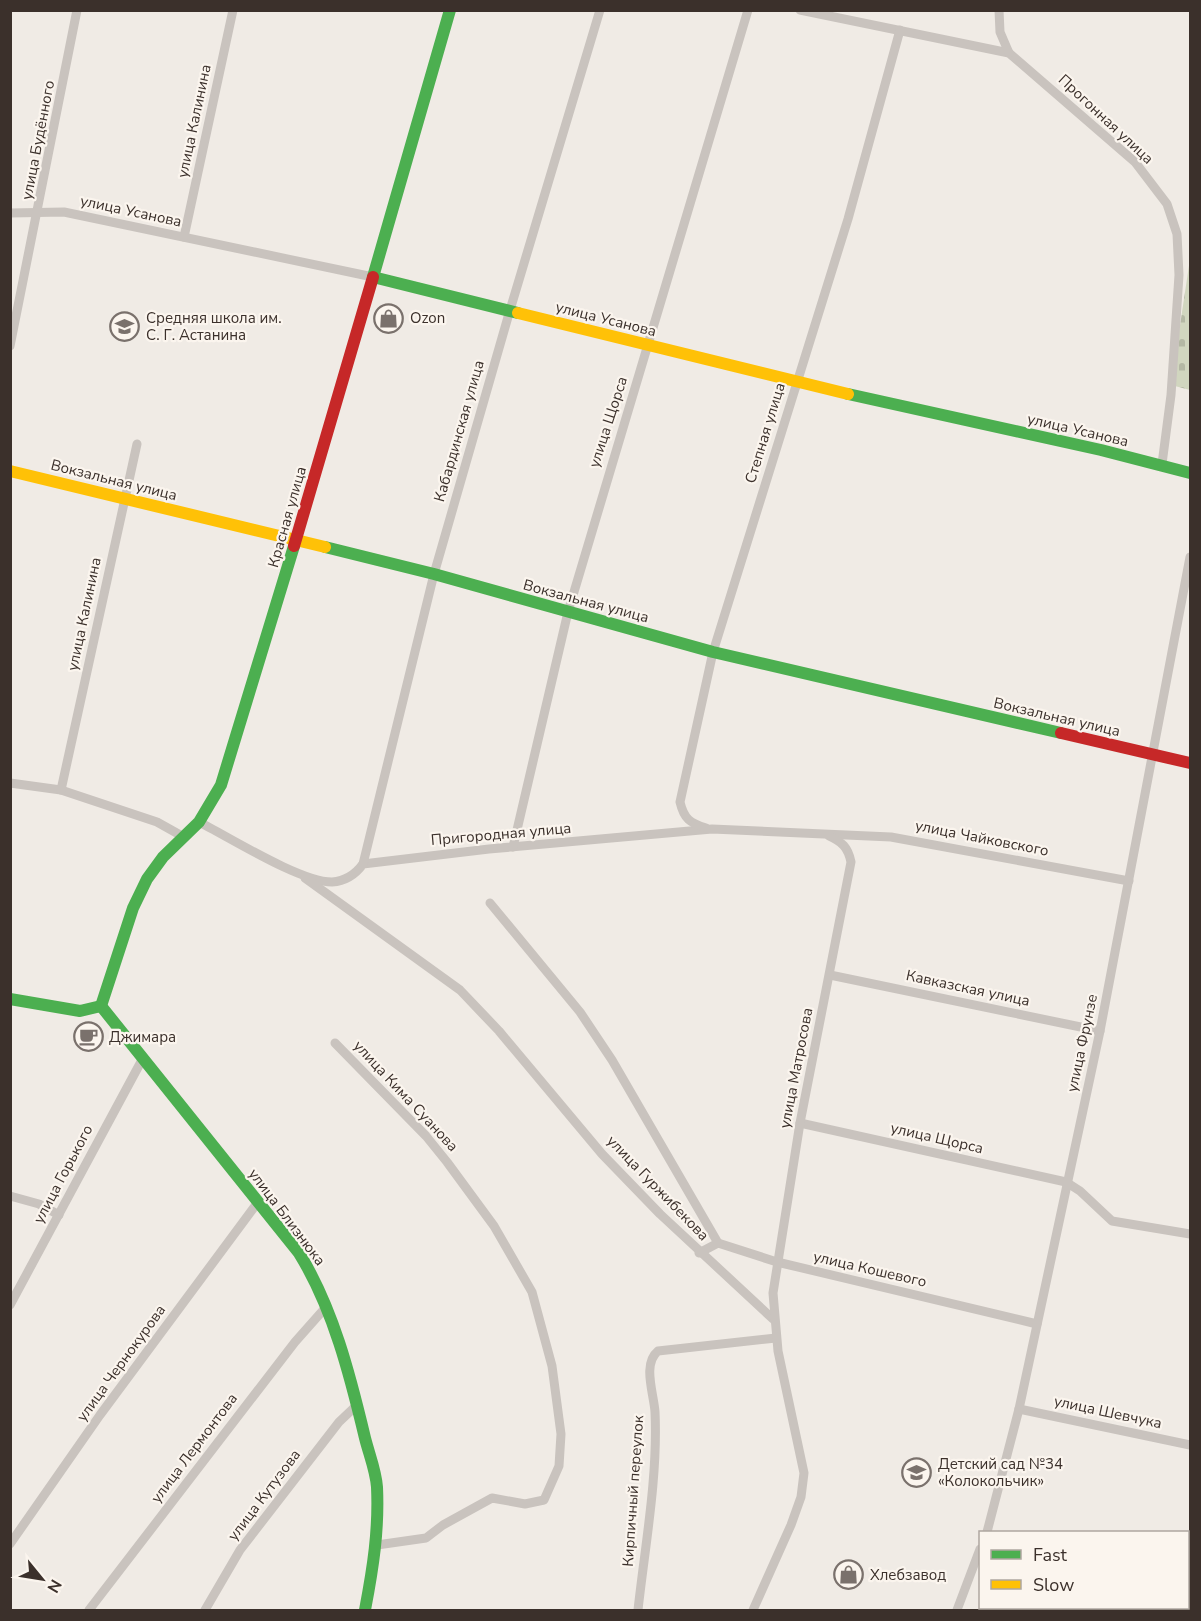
<svg xmlns="http://www.w3.org/2000/svg" width="1201" height="1621" font-family="'Nunito Sans',sans-serif">
  <defs>
    <pattern id="cemetery-stones" width="16" height="16" patternUnits="userSpaceOnUse" patternTransform="scale(1.5)"><rect width="16" height="16" fill="#d1d6bf"/><path d="M2 7V4a2 2 0 0 1 4 0v3zM10 15v-3a2 2 0 0 1 4 0v3z" fill="#b4b8a4"/></pattern>
  </defs>
  <rect width="100%" height="100%" fill="#f0ebe5"/>
  <!-- cemetery -->
  <path fill="url(#cemetery-stones)" d="M1190 259V390L1171 385Z"/>
  <g fill="none" stroke-linecap="round" stroke-linejoin="round">
    <!-- street -->
    <g stroke="#c9c3be" stroke-width="9">
      <path d="M800 10 1009 53 1135 162 1167 204 1177 234 1179 275 1171 395 1162 464"/>
      <path d="M999 10 1000 32 1009 53"/>
      <path d="M10 213 64 212 373 277"/>
      <path d="M184 237 233 10"/>
      <path d="M10 346 77 10"/>
      <path d="M10 783 61 790 157 822 182 836"/>
      <path d="M61 790 137 444"/>
      <path d="M199 822C229 837 300 882 332 882 346 881 355 875 363 864L489 849 712 829 891 837 1129 881"/>
      <path d="M706 828C690 823 684 819 680 802L713 652 848 219 900 30"/>
      <path d="M513 847 568 612 748 10"/>
      <path d="M363 864 434 574 510 310 600 10"/>
      <path d="M305 878 460 990 499 1031 602 1154 660 1214 773 1319"/>
      <path d="M490 903 580 1012 612 1060 718 1243"/>
      <path d="M830 975 1100 1031"/>
      <path d="M335 1043 426 1136 447 1162 494 1226 532 1292 552 1366 561 1434 559 1466 544 1500 525 1504 492 1498 443 1525 426 1538 377 1545"/>
      <path d="M800 1123 1066 1182 1080 1191 1112 1221 1190 1234"/>
      <path d="M10 1196 39 1204 59 1215"/>
      <path d="M699 1253 718 1243 777 1262 1037 1324"/>
      <path d="M10 1305 143 1058"/>
      <path d="M1019 1409 1190 1445"/>
      <path d="M987 1532 1019 1409 1100 1031 1190 557"/>
      <path d="M10 1544 100 1415 258 1202"/>
      <path d="M89 1610 295 1342 326 1307"/>
      <path d="M205 1610 240 1550 339 1422 357 1405"/>
      <path d="M638 1610C645 1546 658 1477 655 1412 654 1394 642 1364 658 1351L776 1338"/>
      <path d="M753 1610 791 1525 801 1497 804 1473 778 1351 773 1293 800 1123 851 862C848 847 842 842 829 836"/>
      <path d="M957 1610 980 1549"/>
    </g>
    <!-- fast -->
    <g stroke="#4caf50" stroke-width="12">
      <path d="M450 10 373 277 518 313"/>
      <path d="M848 394 1101 450 1190 473"/>
      <path d="M325 547 434 574 713 652 1061 733"/>
      <path d="M10 999 80 1011 101 1006"/>
      <path d="M101 1006 133 908 147 879 163 857 199 822 221 785 294 546"/>
      <path d="M101 1006 299 1253C333 1308 350 1375 365 1438 369 1454 376 1471 377 1487 379 1530 373 1568 365 1610"/>
    </g>
    <!-- slow -->
    <g stroke="#ffc107" stroke-width="12">
      <path d="M518 313 848 394"/>
      <path d="M10 471 325 547"/>
    </g>
    <!-- jam -->
    <g stroke="#c62828" stroke-width="12">
      <path d="M294 546 373 277"/>
      <path d="M1061 733 1190 763"/>
    </g>
  </g>
  <!-- icons -->
  <defs>
    <symbol id="shop-ring" viewBox="-11 -11 22 22"><circle r="9.5" fill="#fbf5ee" stroke="#7a716c" stroke-width="1.5"/><path d="M-5-2.5h2.3a2.7 3.5 0 0 1 5.4 0H5L5.5 6h-11ZM-1.5-2.5h3a1.5 2.3 0 0 0-3 0Z" fill="#7a716c"/></symbol>
    <symbol id="school-ring" viewBox="-11 -11 22 22"><circle r="9.5" fill="#fbf5ee" stroke="#7a716c" stroke-width="1.5"/><path d="M0-5L7-2L0 1L-7-2ZM-4 1L0 2.5L4 1V4Q0 6-4 4Z" fill="#7a716c"/></symbol>
    <symbol id="cafe-ring" viewBox="-11 -11 22 22"><circle r="9.5" fill="#fbf5ee" stroke="#7a716c" stroke-width="1.5"/><path d="M-5.5-4.5H6V0H3Q3 3.5 0 3.5H-2.5Q-5.5 3.5-5.5 0ZM3-3.2v2h1.7v-2ZM-6 4.5H4V6H-6Z" fill="#7a716c"/></symbol>
  </defs>
  <g fill-rule="evenodd">
    <use href="#shop-ring" x="372" y="302" width="33" height="33"/>
    <use href="#school-ring" x="108" y="310" width="33" height="33"/>
    <use href="#cafe-ring" x="72" y="1020" width="33" height="33"/>
    <use href="#school-ring" x="900" y="1456" width="33" height="33"/>
    <use href="#shop-ring" x="832" y="1558" width="33" height="33"/>
  </g>
  <g text-anchor="middle" stroke-width="4.5" stroke-linejoin="round" paint-order="stroke">
    <!-- street labels -->
    <g font-size="15" fill="#3b302b" stroke="#fbf5ee">
      <text transform="translate(1106 119) rotate(43)" y="5">Прогонная улица</text>
      <text transform="translate(194 121) rotate(-78)" y="5">улица Калинина</text>
      <text transform="translate(38 140) rotate(-79)" y="5">улица Будённого</text>
      <text transform="translate(131 211) rotate(12)" y="5">улица Усанова</text>
      <text transform="translate(606 319) rotate(14)" y="5">улица Усанова</text>
      <text transform="translate(608 422) rotate(-72)" y="5">улица Щорса</text>
      <text transform="translate(1078 430) rotate(13)" y="5">улица Усанова</text>
      <text transform="translate(459 431) rotate(-74)" y="5">Кабардинская улица</text>
      <text transform="translate(765 433) rotate(-73)" y="5">Степная улица</text>
      <text transform="translate(114 480) rotate(14)" y="5">Вокзальная улица</text>
      <text transform="translate(287 517) rotate(-74)" y="5">Красная улица</text>
      <text transform="translate(586 601) rotate(15)" y="5">Вокзальная улица</text>
      <text transform="translate(84 614) rotate(-78)" y="5">улица Калинина</text>
      <text transform="translate(1057 717) rotate(13)" y="5">Вокзальная улица</text>
      <text transform="translate(501 834) rotate(-5)" y="5">Пригородная улица</text>
      <text transform="translate(982 838) rotate(11)" y="5">улица Чайковского</text>
      <text transform="translate(968 988) rotate(12)" y="5">Кавказская улица</text>
      <text transform="translate(1082 1043) rotate(-78)" y="5">улица Фрунзе</text>
      <text transform="translate(796 1068) rotate(-79)" y="5">улица Матросова</text>
      <text transform="translate(406 1096) rotate(47)" y="5">улица Кима Суанова</text>
      <text transform="translate(937 1138) rotate(13)" y="5">улица Щорса</text>
      <text transform="translate(63 1174) rotate(-62)" y="5">улица Горького</text>
      <text transform="translate(658 1188) rotate(46)" y="5">улица Гуржибекова</text>
      <text transform="translate(287 1217) rotate(53)" y="5">улица Близнюка</text>
      <text transform="translate(870 1269) rotate(13)" y="5">улица Кошевого</text>
      <text transform="translate(121 1363) rotate(-54)" y="5">улица Чернокурова</text>
      <text transform="translate(1108 1412) rotate(12)" y="5">улица Шевчука</text>
      <text transform="translate(194 1448) rotate(-53)" y="5">улица Лермонтова</text>
      <text transform="translate(633 1491) rotate(-86)" y="5">Кирпичный переулок</text>
      <text transform="translate(264 1495) rotate(-53)" y="5">улица Кутузова</text>
    </g>
    <!-- poi labels -->
    <g font-size="15" fill="#3b302b" stroke="#fbf5ee" text-anchor="start">
      <text x="146" y="323">Средняя школа им.<tspan x="146" dy="17">C. Г. Астанина</tspan></text>
      <text x="410" y="323">Ozon</text>
      <text x="109" y="1042">Джимара</text>
      <text x="938" y="1469">Детский сад №34<tspan x="938" dy="17">«Колокольчик»</tspan></text>
      <text x="870" y="1580">Хлебзавод</text>
    </g>
  </g>
  <!-- border -->
  <rect width="1201" height="1621" fill="none" stroke="#3b302b" stroke-width="24"/>
  <!-- legend -->
  <rect x="979" y="1531" width="210" height="78" fill="#fbf5ee" stroke="#aea6a0" stroke-width="1.5"/>
  <rect x="991" y="1550" width="30" height="9" fill="#4caf50" stroke="#aea6a0" stroke-width="1.5"/>
  <text x="1033" y="1561" font-size="18" fill="#3b302b">Fast</text>
  <rect x="991" y="1580" width="30" height="9" fill="#ffc107" stroke="#aea6a0" stroke-width="1.5"/>
  <text x="1033" y="1591" font-size="18" fill="#3b302b">Slow</text>
  <!-- north arrow -->
  <g transform="translate(42 1579) rotate(120)" stroke="#fbf5ee" stroke-width="4.5" paint-order="stroke">
  <path d="M0-4.5L10 22L0 15L-10 22Z" fill="#3b302b"/>
  <text y="-9" font-size="16" font-weight="bold" text-anchor="middle" fill="#3b302b">N</text>
  </g>
</svg>
